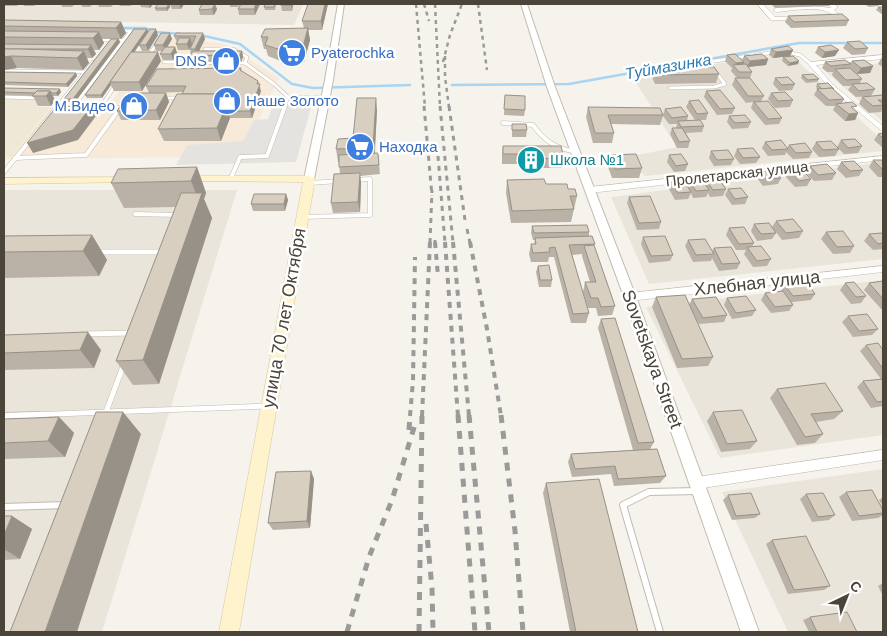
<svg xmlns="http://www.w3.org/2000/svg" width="887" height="636" font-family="Arial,sans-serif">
  <rect width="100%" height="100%" fill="#f6f3ec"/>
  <!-- residential -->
  <g fill="#eae5da">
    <path d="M4 4H214L303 5 294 25 4 20Z"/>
    <path d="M790 54 883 141V151L645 176 623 158 677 147 631 75Z"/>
    <path d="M883 63V122L823 69Z"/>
    <path d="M883 162V259L649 284 611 197Z"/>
    <path d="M4 190H237L102 632H4Z"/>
    <path d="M883 280V435L720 458 646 307Z"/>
    <path d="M883 469V632H788L722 492Z"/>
  </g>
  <!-- commercial -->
  <path fill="#f7ead8" d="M158 35 225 44 279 78 243 153 231 157 4 159V108L108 107Z"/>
  <!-- education -->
  <path fill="#efe8d6" d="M4 99H42L36 107H50L11 156H4Z"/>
  <!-- parking -->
  <path fill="#e5e3e0" d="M275 99 313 100 296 162 176 165 187 145 243 141 254 120 268 119Z"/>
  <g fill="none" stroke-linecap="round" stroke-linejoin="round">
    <!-- stream -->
    <g stroke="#a9d4f2" stroke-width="2.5">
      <path d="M118 28H145L156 32 181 34"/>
      <path d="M200 35 240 44 292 84 313 88 410 85"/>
      <path d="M858 43H883"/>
      <path d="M452 85 569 84 799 43H851"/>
    </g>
    <defs>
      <g id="service-far3">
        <path d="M96 40H124L131 31H119"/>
        <path d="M205 49H233L247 57 245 63"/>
        <path d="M786 52 800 55 811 64"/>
        <path d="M146 54H150L158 41"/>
        <path d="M756 55 775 52"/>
        <path d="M164 62 245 63 274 84 288 97"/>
        <path d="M4 71 85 72"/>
        <path d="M670 88 714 87 725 84 708 62 748 56"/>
        <path d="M4 97 40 98"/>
        <path d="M162 98H180"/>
        <path d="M57 107 93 62"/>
        <path d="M73 107 124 40"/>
        <path d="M101 107 116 84"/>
        <path d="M284 107 288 97H325"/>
      </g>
      <g id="service-far2">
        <path d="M72 108 74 106"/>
        <path d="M100 108 101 106"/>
        <path d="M503 123 533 125C545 142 556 148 576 152"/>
        <path d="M15 158 86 155 120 108H85"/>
        <path d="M4 172 58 106"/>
        <path d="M231 178 240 157 267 156 285 106"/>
        <path d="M310 183 339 181"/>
        <path d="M135 214 178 215"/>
        <path d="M303 217 370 215V179L355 180"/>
      </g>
      <g id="service-far1">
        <path d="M97 252H163"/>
        <path d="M83 334 132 333"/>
        <path d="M124 364 106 412 267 406"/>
        <path d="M5 416 106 412 105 414"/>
      </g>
      <g id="service">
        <path d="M4 416 37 415"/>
        <path d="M4 507 66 505"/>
        <path d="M660 632 623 505 649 492 697 491"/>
      </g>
      <g id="minor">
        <path d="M757 4H763L775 17 800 16 803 18 800 20H771Z"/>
        <path d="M828 4C832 3 835 4 838 7L834 10 841 16V18L830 19V17L834 16C821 4 793 11 776 12L773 10 776 8 815 6 830 8 831 7Z"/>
        <path d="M883 55V59L816 65 832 84 883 126V132L828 86 808 64 811 62Z"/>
        <path d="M883 156V160L590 193 586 190 590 187Z"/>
        <path d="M883 266V272L630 301 625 297 630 293Z"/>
        <path d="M883 450V460L697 489 693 487 691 483 693 479 697 477Z"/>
      </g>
      <g id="tertiary">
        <path d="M338 4H344L333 80 314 179 309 182 304 179 325 80Z"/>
        <path d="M521 4H527L555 87 636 297 759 632H741L624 297 547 87Z"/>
      </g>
      <g id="secondary">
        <path d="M182 176H309L315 179 239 632H219L303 182 178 181 176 179 178 177Z"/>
        <path d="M130 177 134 178 136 180 134 182 4 184V178Z"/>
      </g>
    </defs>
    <!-- service-far3 casing -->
    <use href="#service-far3" stroke="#c2bbae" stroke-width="4"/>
    <!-- service-far2 casing -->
    <use href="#service-far2" stroke="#c2bbae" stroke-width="5"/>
    <!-- service-far1 casing -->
    <use href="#service-far1" stroke="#c2bbae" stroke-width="6"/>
    <!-- service casing -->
    <use href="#service" stroke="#c2bbae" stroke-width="8"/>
    <!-- minor casing -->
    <use href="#minor" stroke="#c2bbae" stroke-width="1"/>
    <!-- tertiary casing -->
    <use href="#tertiary" stroke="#c2bbae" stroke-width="2"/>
    <!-- secondary casing -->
    <use href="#secondary" stroke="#d6c79b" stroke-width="1"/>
    <!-- service-far3 -->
    <use href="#service-far3" stroke="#fff" stroke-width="3"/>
    <!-- service-far2 -->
    <use href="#service-far2" stroke="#fff" stroke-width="4"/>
    <!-- service-far1 -->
    <use href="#service-far1" stroke="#fff" stroke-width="5"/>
    <!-- service -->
    <use href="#service" stroke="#fff" stroke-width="6"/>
    <!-- minor -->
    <use href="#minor" fill="#fff" fill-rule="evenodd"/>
    <!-- tertiary -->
    <use href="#tertiary" fill="#fff" fill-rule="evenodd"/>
    <!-- secondary -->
    <use href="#secondary" fill="#fff3cd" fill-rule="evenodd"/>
    <!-- rail-far3 -->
    <g stroke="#9a9a9a" stroke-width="2.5" stroke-dasharray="4 4" stroke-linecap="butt">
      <path d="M416 4 425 107"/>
      <path d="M424 4 429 21"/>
      <path d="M435 4 440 107"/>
      <path d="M478 4 487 70"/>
      <path d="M445 56V77L449 107"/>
      <path d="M443 62 450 35 462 4"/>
    </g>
    <!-- rail-far2 -->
    <g stroke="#9a9a9a" stroke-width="3" stroke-dasharray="5 5" stroke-linecap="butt">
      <path d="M424 106 432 196"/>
      <path d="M440 106 453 243"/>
      <path d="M449 106 465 220"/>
      <path d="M438 156 445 243"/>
      <path d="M467 229 470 243"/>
      <path d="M435 240V243"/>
      <path d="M430 243 432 190"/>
    </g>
    <!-- rail-far1 -->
    <g stroke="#9a9a9a" stroke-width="4" stroke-dasharray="6 6" stroke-linecap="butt">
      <path d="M435 242 438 276"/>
      <path d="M445 242 458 416"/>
      <path d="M453 242 469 416"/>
      <path d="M470 242 487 329 501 416"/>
      <path d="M410 416 413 381 415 257"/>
      <path d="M422 416 430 242"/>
    </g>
    <!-- rail -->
    <g stroke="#9a9a9a" stroke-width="5" stroke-dasharray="8 8" stroke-linecap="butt">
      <path d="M458 415 475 632"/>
      <path d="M469 415 489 632"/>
      <path d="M501 415 515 531 523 632"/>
      <path d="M409 430 410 415"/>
      <path d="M426 524 432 588 433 632"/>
      <path d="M347 632 369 557 392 500 416 421"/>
      <path d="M419 632 422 415"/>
    </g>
  </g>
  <!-- wall -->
  <g fill="#bab2a6">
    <path d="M4 4H19L17 6H5Z"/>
    <path d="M23 4H37L34 6H24Z"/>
    <path d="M61 4H75L72 7H62Z"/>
    <path d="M81 4H93L90 7H82Z"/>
    <path d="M98 4H114L111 7H99Z"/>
    <path d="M119 4H132L131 6H120Z"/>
    <path d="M140 4H153L150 8 141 7Z"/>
    <path d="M169 4 170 7 167 11H156L155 8Z"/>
    <path d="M170 4H184L181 9H172Z"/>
    <path d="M230 4 239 5 238 7H230Z"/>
    <path d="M241 4H260L255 15H239L238 9Z"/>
    <path d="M281 4H293L292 11H282Z"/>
    <path d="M328 4 322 30H308L310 40 304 62H283L268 56 266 49H264L261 37 304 28 302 21Z"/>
    <path d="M771 4H831L829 6 775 8Z"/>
    <path d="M864 4H879L878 6 869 7Z"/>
    <path d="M276 5 275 10H265L264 7Z"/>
    <path d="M878 7H883V15L876 10Z"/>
    <path d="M217 9 214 15H200L199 10Z"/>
    <path d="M788 16 849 20 846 26 791 28 785 22Z"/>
    <path d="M4 20 121 22 126 33 121 39H119L120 42 75 102H66L64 99 111 39H102L104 43 99 50H94L96 54 92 58H87L89 63 83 70 17 68 4 70Z"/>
    <path d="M147 29 148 31 158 35 148 51H142L139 45 144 37 134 52 161 61 142 91H114L111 85 102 98H87L85 95Z"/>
    <path d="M203 33 205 39 199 51H242L243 57 241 62H223L224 64 223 67 215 68 214 64 215 62H192L190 49 192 44 189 50H178L176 44 177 42 174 36Z"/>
    <path d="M172 39 167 47H175L177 53 173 60H163L160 54 162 51H156L154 45Z"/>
    <path d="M847 42 868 48 865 54 852 55 843 48Z"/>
    <path d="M818 47 835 56 822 58 815 53Z"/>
    <path d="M771 49 793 50 790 56 773 58 769 55Z"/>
    <path d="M727 55 742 60 744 56 768 59 766 65 748 67 752 72 750 78H737L731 71 732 68 725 61Z"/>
    <path d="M783 57 798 64 788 66 782 61Z"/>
    <path d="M882 57H883V67L878 64Z"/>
    <path d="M852 61 873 66 870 73 857 74 851 69 862 79 859 84 875 89 871 96 856 97 848 90 851 86H843L832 75 833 72H827L822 68 825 62 850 64Z"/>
    <path d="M241 68 242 72 261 91 252 118H230L221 141H164L158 129 183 92 149 93 146 86Z"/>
    <path d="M654 68 719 74 716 83 655 84 652 77Z"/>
    <path d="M4 72 76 73 77 76 68 87 4 85Z"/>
    <path d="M802 75 819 79 817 82 806 83 801 78Z"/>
    <path d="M735 78 764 96 761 101 782 118 779 124 765 125 751 108 753 102 746 103 732 85Z"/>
    <path d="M775 78 795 84 792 90 779 91 773 84Z"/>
    <path d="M817 84 834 89V90L844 99 842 103 854 110 858 113 855 120 845 121 833 110 835 106H826L814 95 817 89 816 87Z"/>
    <path d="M4 88 61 92 58 96H53L55 100 51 106H38L33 96 4 95Z"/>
    <path d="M706 91 735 108 732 114 717 115 704 97Z"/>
    <path d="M166 93 169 102 160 120H121L117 111Z"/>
    <path d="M771 93 793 100 790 107 775 108 768 99Z"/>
    <path d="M505 95 525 110 524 116 504 115Z"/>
    <path d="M883 95V107L881 112 869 113 859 104 862 97Z"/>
    <path d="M689 101 708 113 706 120H695L686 107Z"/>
    <path d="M588 107 663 115 665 109 688 116 687 121 704 126 702 132 686 133 690 141 688 148H677L670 134 672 128H676L677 124H669L663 116 660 125 611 124 614 133 612 143H593L586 117Z"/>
    <path d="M377 110 375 153H378L380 174 360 176 361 183 360 212 333 213 331 203 340 174 339 162H338L336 149 353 138Z"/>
    <path d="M729 116 751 122 748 128 732 129 727 122Z"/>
    <path d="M512 124 527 130 526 137H512Z"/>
    <path d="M883 133V148L874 140 878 134Z"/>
    <path d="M841 140 862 146 858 153 844 154 837 147Z"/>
    <path d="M765 142 787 148 789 145 812 152 809 158 793 159 786 152 785 155 768 156 762 148Z"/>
    <path d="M816 142 839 149 835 156 819 157 812 149Z"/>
    <path d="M503 146 564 159 562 168H523V164H502V155Z"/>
    <path d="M737 149 760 157 756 163 740 164 734 156Z"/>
    <path d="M711 151 734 159 731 165 714 166 709 158Z"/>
    <path d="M610 155 642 168 639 178H612L607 164Z"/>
    <path d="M669 155 688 164 685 171 674 172 667 162Z"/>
    <path d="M873 160H883V177H878L869 167Z"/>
    <path d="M841 162 863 170 859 176 846 178 837 169Z"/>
    <path d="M810 166 836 173 832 180 814 181 806 173Z"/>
    <path d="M197 167 206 193 204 199 212 218 159 384 133 385 116 361 176 207 124 208 111 183Z"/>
    <path d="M787 168 811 179 807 186 795 187 784 175Z"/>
    <path d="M760 172 781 178 778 184 763 186 757 178Z"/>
    <path d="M705 179 726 189 723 196 710 197 708 193 706 197 693 198 691 193 688 199 675 200 669 189 671 182 687 186 689 180 704 183Z"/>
    <path d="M507 180 546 184 577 196 571 222 511 223 506 193Z"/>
    <path d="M728 189 748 197 745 204 732 205 725 195Z"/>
    <path d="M286 194 288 200 285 211H253L251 204Z"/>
    <path d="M629 197 661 222 659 229 637 230 627 203Z"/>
    <path d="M776 221 803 231 799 238 782 240 776 232V233L772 239 757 241 751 231 754 224 772 227Z"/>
    <path d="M532 226 589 232V236L595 244 594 246 615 306 612 315 598 316 596 308H588L583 292 585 282H590L582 256V254L572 255 589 313 586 323H571L554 257H549L548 262H531L529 254 531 244H534L535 240H533L531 233Z"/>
    <path d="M729 228 754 243 752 247 771 259 767 266 753 267 744 254 746 250H736L726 235Z"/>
    <path d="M826 232 854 246 850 253 833 254 821 239Z"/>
    <path d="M869 234H883V249L873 250 864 241Z"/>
    <path d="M92 235 107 260 99 276 4 278V236Z"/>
    <path d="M643 237 673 255 670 261 649 263 641 244Z"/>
    <path d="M688 240 712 251 714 248 740 263 737 269 719 271 712 258 711 261 693 262 685 246Z"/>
    <path d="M538 266 552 280 551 287H539L536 272Z"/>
    <path d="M883 281V311L864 290 869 283Z"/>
    <path d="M845 283 866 296 861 303 851 304 840 290Z"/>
    <path d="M785 285 815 294 811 300 792 302 793 305 789 311 771 313 761 300 765 293 781 291Z"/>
    <path d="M656 297 689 305 692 299 727 315 724 322 699 324 691 309 713 357 708 366 677 368 652 307Z"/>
    <path d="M727 298 756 310 752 316 732 319 724 305Z"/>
    <path d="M848 316 878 329 872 335 853 337 842 322Z"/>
    <path d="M601 319 654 442 650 449 666 476 660 483 614 486 611 474 572 477 568 462 571 454 633 450 598 328Z"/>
    <path d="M4 335 101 350 94 368 4 370Z"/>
    <path d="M866 345 883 350V406L871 408 857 387 863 381 881 379 860 351Z"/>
    <path d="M777 389 843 411 834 419 816 422 823 434 815 443 797 445 770 398Z"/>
    <path d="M713 412 757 441 750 449 721 452 707 421Z"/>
    <path d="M59 417 74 433 65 457 4 459V419Z"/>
    <path d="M311 471 314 479 310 528 273 530 268 523Z"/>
    <path d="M546 483 638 632H570L543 493Z"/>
    <path d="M846 492 883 510V515L878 518 852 521 839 497Z"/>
    <path d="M806 494 835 515 829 520 812 522 800 499Z"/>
    <path d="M728 495 760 514 755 518 732 520 723 500Z"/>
    <path d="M883 497V507L879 500Z"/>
    <path d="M4 516H12L32 529 20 559 4 560Z"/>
    <path d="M772 540 830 586 824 590 788 594 766 544Z"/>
    <path d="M883 583V596L878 586Z"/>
    <path d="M810 617 857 632H809L803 620Z"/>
  </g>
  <!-- shaded-wall -->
  <g fill="#979187">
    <path d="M149 4H153L150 8Z"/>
    <path d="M169 4 170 7 167 11 166 8Z"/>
    <path d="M179 4H184L181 9Z"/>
    <path d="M215 4 217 9 214 15 212 9Z"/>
    <path d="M256 4H260L255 15 254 9Z"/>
    <path d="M291 4H293V5L292 11Z"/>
    <path d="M325 4H328L322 30 321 21Z"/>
    <path d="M121 22 126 33 121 39 116 28Z"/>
    <path d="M308 28 310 40 304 62 302 50Z"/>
    <path d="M147 29 148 32 114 82H110Z"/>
    <path d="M156 29 158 35 148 51 146 45Z"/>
    <path d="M99 32 104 43 99 50 93 38Z"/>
    <path d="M170 33 172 39 165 51 163 45Z"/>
    <path d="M203 33 205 39 197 55 195 49Z"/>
    <path d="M190 38 192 44 189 50 187 44Z"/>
    <path d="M118 39 120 42 75 102 73 99Z"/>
    <path d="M91 45 96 54 92 58 88 49Z"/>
    <path d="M175 47 177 53 173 60 171 54Z"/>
    <path d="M793 50 790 56 773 58 776 52Z"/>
    <path d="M839 50 835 56 822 58 825 52Z"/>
    <path d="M84 51 89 63 83 70 77 58Z"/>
    <path d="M242 51 243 57 241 62 239 56Z"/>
    <path d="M158 52 161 61 142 91 139 82Z"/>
    <path d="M11 56 17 68 4 70V57Z"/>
    <path d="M768 59 766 65 747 67 750 61Z"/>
    <path d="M799 61 798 64 788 66 790 63Z"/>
    <path d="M744 62 742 68 735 66 736 63Z"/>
    <path d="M873 66 870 73 857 74 861 68Z"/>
    <path d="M76 73 77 76 68 87 66 84Z"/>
    <path d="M258 81 261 91 252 118 250 111Z"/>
    <path d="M110 82 111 85 102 98 101 95Z"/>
    <path d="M60 89 61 92 58 96 56 93Z"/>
    <path d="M50 91 55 100 51 106 46 96Z"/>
    <path d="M166 93 169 102 160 120 156 110Z"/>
    <path d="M231 94 235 106 228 111 230 118 221 141 217 128Z"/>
    <path d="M376 98 377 110 374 161 373 148Z"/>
    <path d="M91 107 96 116 78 140 33 153 27 143Z"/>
    <path d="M858 113 855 120 845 121 849 114Z"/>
    <path d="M197 167 206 193 204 199 212 218 159 384 143 360 199 201 191 181Z"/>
    <path d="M360 173 361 183 360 212 358 202Z"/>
    <path d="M286 194 288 200 285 211 284 204Z"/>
    <path d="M92 235 107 260 99 276 83 251Z"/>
    <path d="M88 332 101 350 94 368 80 350Z"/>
    <path d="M123 412 141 434 77 632H45Z"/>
    <path d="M59 417 74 433 65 457 48 441Z"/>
    <path d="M311 471 314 479 310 528 307 521Z"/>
    <path d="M12 516 32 529 20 559 4 549V535Z"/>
  </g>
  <!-- building -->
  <g fill="#d8cfc1" stroke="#979187">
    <path d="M158 4H169L166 8H155Z"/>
    <path d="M202 4H215L212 9 199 10Z"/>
    <path d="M241 4H256L254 9H238Z"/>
    <path d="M265 4H275L274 7H264Z"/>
    <rect x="281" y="4" width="10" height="1"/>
    <path d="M308 4H325L321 21H302Z"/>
    <path d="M878 7H883V11Z"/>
    <path d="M842 14 849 20 794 22 788 16Z"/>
    <path d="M4 20 121 22 116 28 4 26Z"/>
    <path d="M308 28 302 50H281L265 45 268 37H261L265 29Z"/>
    <path d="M134 29H147L101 95H85Z"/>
    <path d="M150 29H156L146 45H139Z"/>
    <path d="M4 31 99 32 93 38 4 37Z"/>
    <path d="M161 33H170L163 45H154Z"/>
    <path d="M176 33H203L195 49H190L196 36H174Z"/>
    <path d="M179 38H190L187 44H176Z"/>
    <path d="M111 39H118L73 99H64Z"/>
    <path d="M860 41 868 48 855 49 847 42Z"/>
    <path d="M4 44 91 45 88 49H4Z"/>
    <path d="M831 45 839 50 825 52 818 47Z"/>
    <path d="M788 46 793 50 776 52 771 49Z"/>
    <path d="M165 47H175L171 54H160Z"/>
    <path d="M4 49H20L84 51 77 58 11 56 4 57Z"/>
    <path d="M193 51H242L239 56 190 55Z"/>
    <path d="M131 52H158L139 82H110Z"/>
    <path d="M735 54 744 62 736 63 727 55Z"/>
    <path d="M762 54 768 59 750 61 744 56Z"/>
    <path d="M793 56 799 61 790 63 783 57Z"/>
    <path d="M845 60 851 64 831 66 825 62Z"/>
    <path d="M864 60 873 66 861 68 852 61Z"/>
    <path d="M223 61 222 64H214L215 62Z"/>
    <path d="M746 64 752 72H739L733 65Z"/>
    <path d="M714 67 719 74 658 75 654 68Z"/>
    <path d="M241 68 240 70 258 81 257 84H260L250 111H228L233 100 231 94H182L186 86H146L157 69Z"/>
    <path d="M850 68 862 79 846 80 835 69Z"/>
    <path d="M4 72 76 73 66 84 4 82Z"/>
    <path d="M813 74 819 79 808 80 802 75Z"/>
    <path d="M788 77 795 84 782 85 775 78Z"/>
    <path d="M735 78H750L764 96H748Z"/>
    <path d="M828 83 834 89 832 88 822 89 817 84Z"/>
    <path d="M867 83 875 89 859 91 852 84Z"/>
    <path d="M4 88 60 89 56 93H52L50 91H37L35 93 4 92Z"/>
    <path d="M832 88 844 99 829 100 817 89Z"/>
    <path d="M720 90 735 108 720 109 706 91Z"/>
    <path d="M37 91H50L46 96H32Z"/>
    <path d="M785 92 793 100 778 101 771 93Z"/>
    <path d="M128 93H166L156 110 117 111Z"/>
    <path d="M177 94H231L217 128 158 129Z"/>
    <path d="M505 95 525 96V110L504 109Z"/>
    <path d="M883 95V100H878L883 104V105L873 106 862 97Z"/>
    <path d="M357 98H376L373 148 336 149 338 139 353 138Z"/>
    <path d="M699 100 708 113 697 114 689 101Z"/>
    <path d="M768 101 782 118 768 119 754 102Z"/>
    <path d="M852 102 857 106 851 107 858 113 849 114 836 104Z"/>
    <path d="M57 106 91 107 73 130 27 143Z"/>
    <path d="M588 107 660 108 663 115H608L614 133H595Z"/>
    <path d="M681 107 688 116 672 118 665 109Z"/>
    <path d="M745 115 751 122 735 123 729 116Z"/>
    <path d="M700 120 704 126 681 127 678 121Z"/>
    <path d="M512 124H526L527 130H512Z"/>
    <path d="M672 128H682L690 141 679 142Z"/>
    <path d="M883 133V138L878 134Z"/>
    <path d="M855 139 862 146 848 148 841 140Z"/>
    <path d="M781 140 788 149 772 150 765 142Z"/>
    <path d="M831 141 839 149 823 150 816 142Z"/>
    <path d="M805 143 812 152 796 153 789 145Z"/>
    <path d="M503 146H561L564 159 524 158V154H503Z"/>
    <path d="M753 148 760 157 743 158 737 149Z"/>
    <path d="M728 150 734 159 717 160 711 151Z"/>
    <path d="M378 153 379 165 339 167V155Z"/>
    <path d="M636 154 642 168 615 169 610 155Z"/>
    <path d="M681 154 688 164 676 166 669 155Z"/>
    <path d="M873 160H883V170Z"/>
    <path d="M854 161 863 170 850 171 841 162Z"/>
    <path d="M827 164 836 173 818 175 810 166Z"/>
    <path d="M197 167 191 181 111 183 118 169Z"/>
    <path d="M799 167 811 179 799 181 787 168Z"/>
    <path d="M774 170 781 178 766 179 760 172Z"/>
    <path d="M360 173 358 202 331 203 334 174Z"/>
    <path d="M718 178 726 189 713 190 705 179Z"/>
    <path d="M544 179 546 184H567L568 189H575L577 196H570L574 209 512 211 507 180Z"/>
    <path d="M702 179 709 190 696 191 689 180Z"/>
    <path d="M684 181 691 192 678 193 671 182Z"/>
    <path d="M741 188 748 197 735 199 728 189Z"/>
    <path d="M181 193H202L143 360 116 361Z"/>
    <path d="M254 194H286L284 204H251Z"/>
    <path d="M650 196 661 222 639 223 629 197Z"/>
    <path d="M793 219 803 231 786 233 776 221Z"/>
    <path d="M769 223 776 233 761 234 754 224Z"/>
    <path d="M587 225 589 232 534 233 532 226Z"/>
    <path d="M744 227 754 243 739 244 729 228Z"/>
    <path d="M843 231 854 246 837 247 826 232Z"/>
    <path d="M882 233 883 234V243L878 244 869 234Z"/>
    <path d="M92 235 83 251 4 252V236Z"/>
    <path d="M592 236 595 244 569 245 589 313 573 314 555 247 549 248 550 252 533 253 531 244H536L535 238Z"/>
    <path d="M665 236 673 255 651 256 643 237Z"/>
    <path d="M705 239 714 254 696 255 688 240Z"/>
    <path d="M594 245 615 306 601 307 598 298H591L585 282H596L584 246Z"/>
    <path d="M761 246 771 259 757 261 747 247Z"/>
    <path d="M731 247 740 263 722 264 714 248Z"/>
    <path d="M549 265 552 280H540L538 266Z"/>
    <path d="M883 281V299L869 283Z"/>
    <path d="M807 282 815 294 793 296 785 285Z"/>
    <path d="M854 282 866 296 856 297 845 283Z"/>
    <path d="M783 291 793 305 775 307 765 293Z"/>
    <path d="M685 295 713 357 682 359 656 297Z"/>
    <path d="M746 296 756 310 736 313 727 298Z"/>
    <path d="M716 297 727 315 703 318 692 299Z"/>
    <path d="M867 314 878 329 859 331 848 316Z"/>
    <path d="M615 318 654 442 638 443 601 319Z"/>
    <path d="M88 332 80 350 4 353V335Z"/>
    <path d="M878 343 883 350V369L866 345Z"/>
    <path d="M883 379V401L877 402 863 381Z"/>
    <path d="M825 383 843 411 811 414 823 434 805 437 777 389Z"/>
    <path d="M742 410 757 441 727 444 713 412Z"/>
    <path d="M96 412H123L45 632H10Z"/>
    <path d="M59 417 48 441 4 443V419Z"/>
    <path d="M657 449 666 476 618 479 615 466 575 469 571 454Z"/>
    <path d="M311 471 307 521 268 523 276 472Z"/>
    <path d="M599 479 638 632H576L546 483Z"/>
    <path d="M872 490 883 510V513L859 516 846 492Z"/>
    <path d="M751 493 760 514 736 516 728 495Z"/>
    <path d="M823 493 835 515 818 517 806 494Z"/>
    <path d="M4 516H12L4 535Z"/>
    <path d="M806 536 830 586 794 590 772 540Z"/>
    <path d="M847 612 857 632H817L810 617Z"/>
  </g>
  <!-- icons -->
  <defs>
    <symbol id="supermarket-disc" viewBox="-11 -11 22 22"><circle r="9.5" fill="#3f7fe0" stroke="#fff"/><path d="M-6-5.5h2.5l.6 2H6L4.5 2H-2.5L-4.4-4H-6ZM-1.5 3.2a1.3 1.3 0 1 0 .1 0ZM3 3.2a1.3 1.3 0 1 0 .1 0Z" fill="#fff"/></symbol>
    <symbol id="shop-disc" viewBox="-11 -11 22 22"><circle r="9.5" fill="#3f7fe0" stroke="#fff"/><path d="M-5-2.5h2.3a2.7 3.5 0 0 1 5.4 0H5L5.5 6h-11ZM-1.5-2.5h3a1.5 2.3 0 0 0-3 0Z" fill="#fff"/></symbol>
    <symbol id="building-disc" viewBox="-11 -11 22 22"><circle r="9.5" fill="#0f9aa8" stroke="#fff"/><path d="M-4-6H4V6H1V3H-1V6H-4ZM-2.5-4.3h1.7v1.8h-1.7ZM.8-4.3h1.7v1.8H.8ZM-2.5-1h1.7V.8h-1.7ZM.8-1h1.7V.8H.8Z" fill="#fff"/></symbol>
  </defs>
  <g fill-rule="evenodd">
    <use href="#supermarket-disc" x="276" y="37" width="32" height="32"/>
    <use href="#shop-disc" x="210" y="45" width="32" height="32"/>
    <use href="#shop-disc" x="211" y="85" width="32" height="32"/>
    <use href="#shop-disc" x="118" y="90" width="32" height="32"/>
    <use href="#supermarket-disc" x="344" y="131" width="32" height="32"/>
    <use href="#building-disc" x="515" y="144" width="32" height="32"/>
  </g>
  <g text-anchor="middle" stroke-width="5" stroke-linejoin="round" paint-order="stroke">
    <!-- far-shop labels -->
    <g font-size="15" fill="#366cbe" stroke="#fff" text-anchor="start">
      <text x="311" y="58">Pyaterochka</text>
      <text x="207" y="66" text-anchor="end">DNS</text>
      <text x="246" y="106">Наше Золото</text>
      <text x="115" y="111" text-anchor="end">М.Видео</text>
      <text x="379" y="152">Находка</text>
    </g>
    <!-- far-culture labels -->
    <g font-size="15" fill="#0d838f" stroke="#fff" text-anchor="start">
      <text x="550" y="165">Школа №1</text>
    </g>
    <!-- far-street labels -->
    <g font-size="15" fill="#4b4439" stroke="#fff">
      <text transform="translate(737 174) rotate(-6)" y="5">Пролетарская улица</text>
    </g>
    <!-- far-water labels -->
    <g font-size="16" font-style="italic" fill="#2e7ab2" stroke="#fff">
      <text transform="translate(668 66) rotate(-10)" y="6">Туймазинка</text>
    </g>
    <!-- street labels -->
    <g font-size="18" fill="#4b4439" stroke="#fff">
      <text transform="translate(757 283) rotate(-6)" y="6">Хлебная улица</text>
      <text transform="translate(284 318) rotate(-80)" y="6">улица 70 лет Октября</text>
      <text transform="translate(652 359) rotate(70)" y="6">Sovetskaya Street</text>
    </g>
  </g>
  <!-- border -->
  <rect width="887" height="636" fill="none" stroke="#4b4439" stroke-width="10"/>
  <!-- north arrow -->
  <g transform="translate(847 596) rotate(43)" stroke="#ffffff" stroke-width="4" paint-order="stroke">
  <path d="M0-4L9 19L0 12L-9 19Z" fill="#4b4439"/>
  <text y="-8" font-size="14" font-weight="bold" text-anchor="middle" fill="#4b4439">С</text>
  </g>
</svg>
